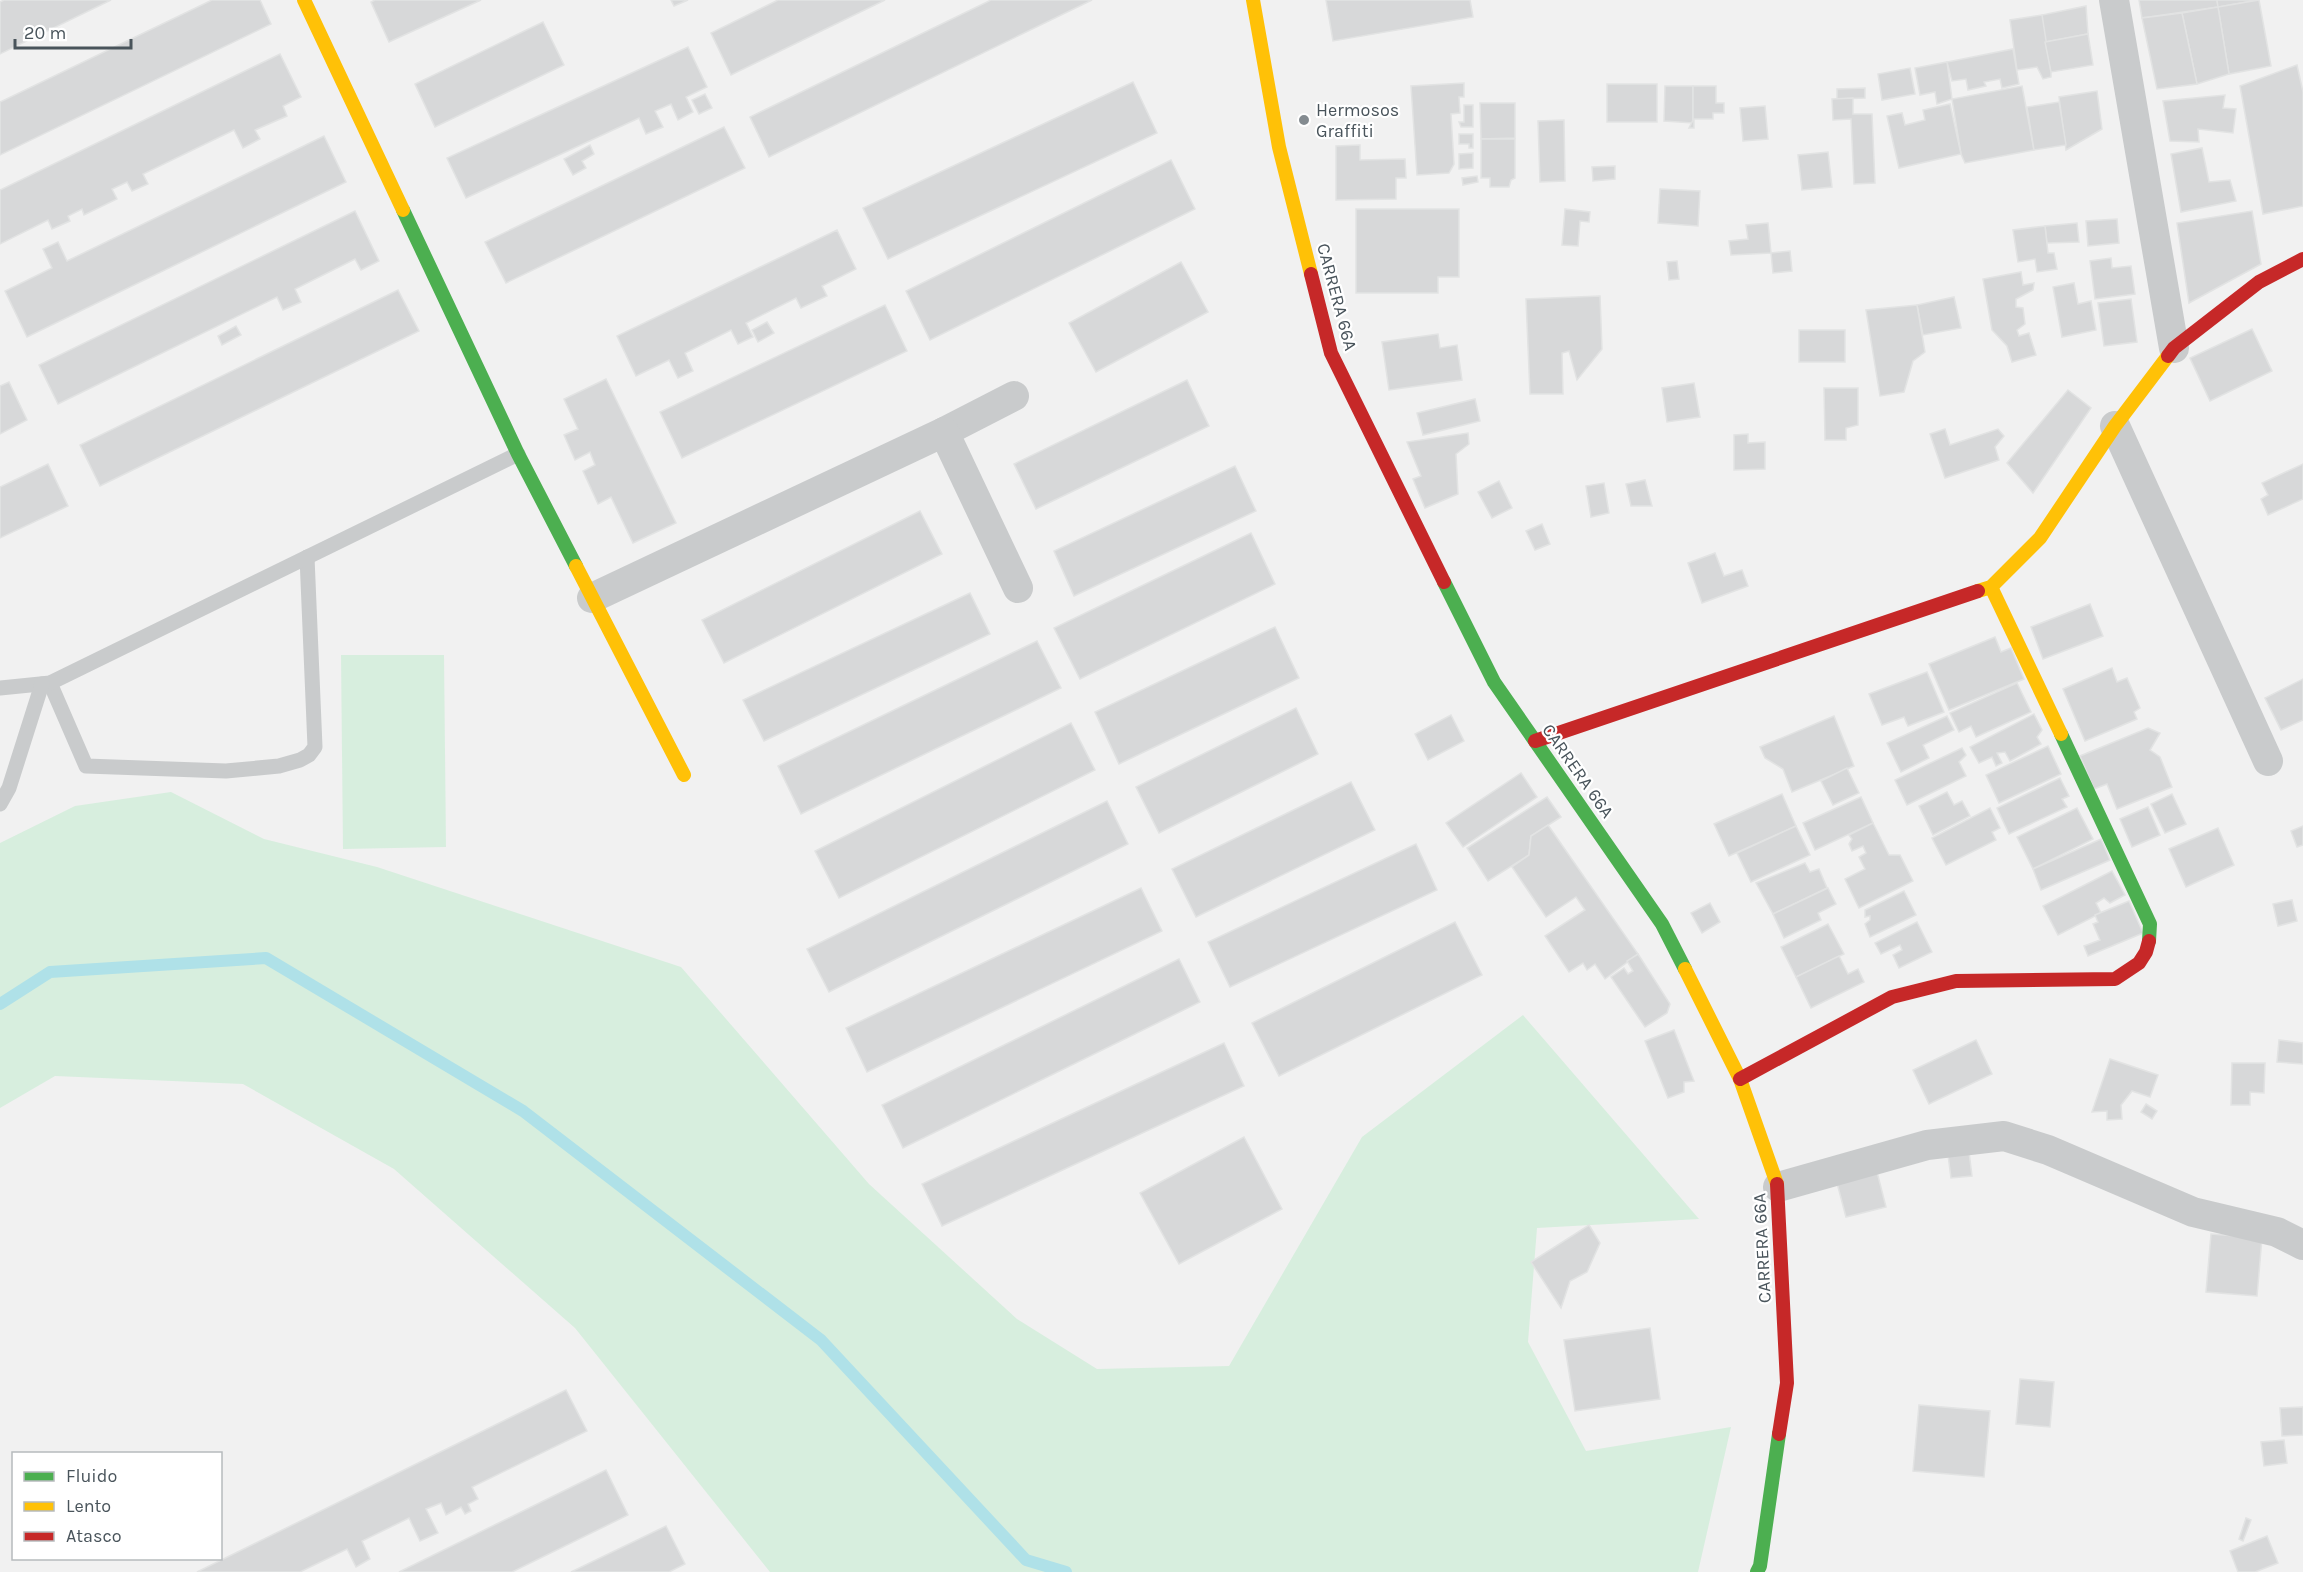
<svg xmlns="http://www.w3.org/2000/svg" width="2303" height="1572" font-family="Karla,sans-serif">
  <rect width="100%" height="100%" fill="#f1f1f1"/>
  <!-- green -->
  <g fill="#d7eede">
    <path d="M341 655H444L446 847 343 849Z"/>
    <path d="M171 792 264 839 377 867 681 967 869 1184 1017 1319 1097 1369 1229 1366 1362 1137 1523 1015 1699 1219 1537 1228 1528 1342 1586 1451 1731 1427 1698 1572H770L575 1328 394 1169 243 1084 55 1076 0 1108V843L75 806Z"/>
  </g>
  <g fill="none" stroke-linecap="round" stroke-linejoin="round">
    <!-- stream -->
    <path stroke="#afe1e8" stroke-width="12" d="M0 1004 50 972 266 958 523 1111 821 1340 1026 1560 1066 1572"/>
  </g>
  <!-- building -->
  <g fill="#d7d8d9" stroke="#e2e3e3" stroke-width="1.5">
    <path d="M4 0H111L0 54V2Z"/>
    <path d="M212 0H260L271 24 0 155V102Z"/>
    <path d="M375 0H481L389 42 371 2Z"/>
    <path d="M671 0H688L674 6Z"/>
    <path d="M778 0H885L731 75 711 33Z"/>
    <path d="M991 0H1092L769 157 750 117Z"/>
    <path d="M1326 0H1470L1473 17 1333 41Z"/>
    <path d="M2139 0H2217L2218 7 2142 18Z"/>
    <path d="M2217 0H2258L2218 7Z"/>
    <path d="M2259 0 2271 66 2229 74 2218 7Z"/>
    <path d="M2086 6 2088 34 2045 42 2042 15Z"/>
    <path d="M2218 7 2229 74 2197 84 2182 13Z"/>
    <path d="M2182 13 2197 84 2157 89 2142 18Z"/>
    <path d="M2042 15 2051 72V77L2043 79 2037 67 2017 70 2010 20Z"/>
    <path d="M543 22 564 65 435 127 415 84Z"/>
    <path d="M2088 34 2093 65 2051 72 2045 42Z"/>
    <path d="M688 47 707 87 686 97 693 112 678 120 671 104 655 111 663 127 646 134 639 118 466 198 447 158Z"/>
    <path d="M2013 49 2019 84 2002 88 2000 79 1984 82 1986 86 1968 90 1966 79 1952 81 1947 62Z"/>
    <path d="M280 54 301 97 283 106 287 116 255 130 260 139 243 148 234 130 143 174 148 184 132 191 127 182 112 189 117 199 84 215 82 209 68 216 70 221 52 229 48 220 0 244V190Z"/>
    <path d="M1947 62 1952 99 1937 104 1935 92 1920 95 1915 68Z"/>
    <path d="M2297 65 2303 92V206L2263 214 2240 86Z"/>
    <path d="M1910 68 1915 94 1882 100 1878 74Z"/>
    <path d="M1133 82 1157 133 888 259 863 208Z"/>
    <path d="M1464 83V97H1459L1460 113 1451 114 1454 164 1449 173 1417 175 1411 86Z"/>
    <rect x="1607" y="84" width="50" height="38"/>
    <path d="M1665 86H1693V123L1664 121Z"/>
    <path d="M1693 86H1716V103H1724V113H1713V119H1694V128H1689L1693 120Z"/>
    <path d="M2022 86 2034 150 1965 163 1961 154 1952 99Z"/>
    <path d="M1865 88V98L1837 99V89Z"/>
    <path d="M2097 91 2102 129 2066 150 2059 97Z"/>
    <path d="M705 94 712 108 699 114 692 100Z"/>
    <path d="M2225 95 2223 108 2236 109 2233 133 2198 129 2199 142 2170 141 2163 101Z"/>
    <path d="M1853 98V114H1872L1875 183 1854 184 1851 119 1833 120 1832 99Z"/>
    <path d="M2059 102 2066 145 2034 150 2027 107Z"/>
    <path d="M1480 103H1515V138L1481 139Z"/>
    <path d="M1950 104 1961 154 1899 168 1887 116 1902 113 1905 125 1925 120 1923 110Z"/>
    <path d="M1464 105H1473V127H1461L1459 122H1464Z"/>
    <path d="M1765 106 1768 139 1743 141 1740 108Z"/>
    <path d="M1564 120 1565 181 1540 182 1538 121Z"/>
    <path d="M724 127 745 168 506 283 485 242Z"/>
    <path d="M1459 134H1473V148H1469V144H1459Z"/>
    <path d="M324 136 346 182 27 337 5 291 52 268 43 249 58 242 67 261Z"/>
    <path d="M1481 139H1515V178L1511 180 1509 187H1490V178H1481Z"/>
    <path d="M590 145 594 154 582 161 586 168 573 175 564 159Z"/>
    <path d="M1360 145V160L1405 159 1406 178H1396V199L1336 200V146Z"/>
    <path d="M2202 148 2209 182 2230 180 2236 201 2181 212 2171 154Z"/>
    <path d="M1828 152 1832 187 1802 190 1798 155Z"/>
    <path d="M1473 153V168L1459 169V154Z"/>
    <path d="M1171 160 1195 209 930 340 906 291Z"/>
    <path d="M1615 166V179L1593 181 1592 167Z"/>
    <path d="M1477 176 1478 182 1463 185 1462 178Z"/>
    <path d="M1660 189 1700 191 1698 226 1658 223Z"/>
    <path d="M1356 209H1459V277H1438V293H1356Z"/>
    <path d="M1565 209 1590 212 1589 222 1580 221 1578 246 1562 245Z"/>
    <path d="M355 211 379 261 361 270 355 259 295 289 301 302 283 310 277 297 58 404 39 365Z"/>
    <path d="M2252 211 2261 264 2189 303 2177 223Z"/>
    <path d="M2117 219 2119 243 2088 246 2086 221Z"/>
    <path d="M1768 223 1771 253 1731 255 1729 241 1748 239 1746 225Z"/>
    <path d="M2077 223 2079 242 2047 243 2045 226Z"/>
    <path d="M2045 226 2048 253H2054L2057 269 2037 272 2035 259 2018 262 2013 230Z"/>
    <path d="M837 230 856 269 822 286 827 296 801 308 796 298 746 323 753 337 738 344 731 330 685 353 693 371 678 378 669 360 636 376 617 336Z"/>
    <path d="M1790 251 1792 271 1773 273 1771 253Z"/>
    <path d="M2111 258 2112 268 2131 266 2135 294 2095 299 2090 261Z"/>
    <path d="M1677 261 1679 279 1669 280 1667 262Z"/>
    <path d="M1181 262 1208 312 1096 372 1069 323Z"/>
    <path d="M2021 272 2023 285 2034 283 2033 290 2016 299V307L2023 308 2025 324 2017 330 2019 336 2029 333 2036 355 2012 362 2007 346 1992 330 1983 279Z"/>
    <path d="M2074 283 2078 304 2091 301 2096 330 2062 337 2053 287Z"/>
    <path d="M398 290 419 331 100 486 80 445Z"/>
    <path d="M1600 296 1602 349 1577 380 1569 351 1562 353 1563 394H1530L1526 299Z"/>
    <path d="M1954 297 1961 328 1923 335 1917 305Z"/>
    <path d="M2131 299 2137 342 2104 346 2098 303Z"/>
    <path d="M885 305 907 351 682 458 660 412Z"/>
    <path d="M1917 305 1925 352 1913 361 1904 392 1880 396 1866 310Z"/>
    <path d="M767 322 774 333 758 342 752 330Z"/>
    <path d="M236 326 241 335 222 345 218 336Z"/>
    <path d="M2252 329 2272 371 2210 401 2190 358Z"/>
    <rect x="1799" y="330" width="46" height="32"/>
    <path d="M1438 334 1440 348 1457 345 1462 380 1389 390 1382 342Z"/>
    <path d="M606 379 676 523 633 543 611 497 598 504 583 471 595 465 590 452 575 460 564 435 578 429 564 399Z"/>
    <path d="M1187 380 1209 426 1036 509 1014 464Z"/>
    <path d="M9 382 27 420 0 434V386Z"/>
    <path d="M1694 383 1700 417 1667 422 1662 388Z"/>
    <path d="M1824 388H1858V425L1846 428V440H1825Z"/>
    <path d="M2068 390 2091 408 2033 493 2007 463Z"/>
    <path d="M1475 399 1480 421 1423 435 1417 413Z"/>
    <path d="M1945 429 1950 445 1998 429 2004 436 1995 447 1999 460 1945 478 1930 434Z"/>
    <path d="M1468 433 1469 444 1456 454 1458 494 1425 508 1413 479 1421 476 1407 442Z"/>
    <path d="M1748 434V443L1765 442V469L1734 470V435Z"/>
    <path d="M48 464 68 506 0 538V487Z"/>
    <path d="M2303 464V499L2268 515 2261 499 2268 495 2262 483Z"/>
    <path d="M1235 466 1256 511 1074 596 1054 551Z"/>
    <path d="M1645 480 1652 506H1631L1626 484Z"/>
    <path d="M1499 481 1512 508 1492 518 1478 492Z"/>
    <path d="M1604 483 1609 513 1591 517 1586 486Z"/>
    <path d="M920 511 942 554 724 663 702 620Z"/>
    <path d="M1542 524 1550 544 1535 550 1526 531Z"/>
    <path d="M1251 533 1275 584 1080 679 1054 628Z"/>
    <path d="M1715 553 1724 576 1742 570 1748 586 1702 603 1688 563Z"/>
    <path d="M970 593 990 634 764 741 743 700Z"/>
    <path d="M2090 604 2103 636 2043 659 2031 627Z"/>
    <path d="M1275 627 1299 678 1119 764 1095 712Z"/>
    <path d="M1995 637 2001 652 2011 648 2024 679 1949 710 1929 664Z"/>
    <path d="M1037 641 1061 688 801 814 778 766Z"/>
    <path d="M2112 668 2117 682 2127 678 2140 708 2134 712 2137 719 2085 741 2063 689Z"/>
    <path d="M1927 672 1944 712 1908 726 1904 717 1882 725 1869 694Z"/>
    <path d="M2303 679V720L2281 730 2265 698Z"/>
    <path d="M2017 683 2031 712 1976 737 1971 726 1959 732 1950 713Z"/>
    <path d="M1296 708 1318 754 1159 833 1136 787Z"/>
    <path d="M2034 714 2042 730 2037 737 2041 744 2010 761 2005 752 1997 753 2002 763 1996 766 1992 757 1979 763 1970 747Z"/>
    <path d="M1451 715 1464 741 1428 760 1415 734Z"/>
    <path d="M1834 716 1854 766 1792 792 1783 769 1765 758 1760 747Z"/>
    <path d="M1947 716 1954 730 1923 745 1929 758 1901 772 1887 743Z"/>
    <path d="M1071 723 1095 770 839 898 815 851Z"/>
    <path d="M2148 728 2160 733 2150 750 2160 757 2172 787 2117 809 2107 784 2094 789 2080 756Z"/>
    <path d="M2048 746 2061 774 1999 803 1986 775Z"/>
    <path d="M1962 748 1966 755 1959 762 1966 776 1907 805 1895 780Z"/>
    <path d="M1847 768 1859 793 1833 805 1821 781Z"/>
    <path d="M1521 773 1537 797 1463 847 1446 823Z"/>
    <path d="M2060 778 2069 796 2062 799 2067 807 2009 834 1997 808Z"/>
    <path d="M1351 782 1375 830 1196 917 1172 869Z"/>
    <path d="M1947 792 1954 805 1962 801 1970 816 1933 835 1919 806Z"/>
    <path d="M1782 794 1796 826 1729 856 1714 824Z"/>
    <path d="M2172 794 2186 824 2165 833 2151 804Z"/>
    <path d="M1547 797 1561 817 1531 836 1529 855 1488 881 1467 848Z"/>
    <path d="M1861 797 1873 823 1815 850 1803 823Z"/>
    <path d="M1107 801 1128 844 829 992 807 949Z"/>
    <path d="M2148 807 2160 835 2132 847 2120 819Z"/>
    <path d="M1990 808 2000 828 1992 832 1996 840 1946 865 1932 838Z"/>
    <path d="M2077 808 2093 839 2033 869 2017 837Z"/>
    <path d="M1873 823 1889 855H1900L1913 881 1859 908 1845 879 1865 869 1859 857 1866 853 1863 846 1852 851 1849 844 1852 839 1849 835Z"/>
    <path d="M1548 825 1638 954 1605 979 1595 964 1587 970 1583 963 1569 972 1545 936 1585 910 1576 897 1546 917 1512 867 1529 855 1531 836Z"/>
    <path d="M1796 826 1810 855 1751 882 1737 853Z"/>
    <path d="M2303 826V845L2297 847 2291 831Z"/>
    <path d="M2218 828 2234 865 2186 887 2169 849Z"/>
    <path d="M2101 839 2110 860 2041 890 2033 869Z"/>
    <path d="M1416 844 1437 890 1230 987 1208 942Z"/>
    <path d="M1805 863 1810 872 1819 869 1827 888 1773 914 1756 883Z"/>
    <path d="M2112 871 2125 895 2110 903 2104 898 2096 903 2101 913 2058 935 2043 906Z"/>
    <path d="M1141 888 1162 931 867 1072 846 1028Z"/>
    <path d="M1828 888 1836 904 1818 913 1821 920 1784 938 1773 914Z"/>
    <path d="M1904 891 1916 915 1870 937 1865 924 1870 920V916L1865 917V910Z"/>
    <path d="M2292 900 2297 921 2278 926 2273 904Z"/>
    <path d="M2129 901 2143 933 2088 956 2084 946 2100 940 2093 924 2098 922 2095 915Z"/>
    <path d="M1710 903 1720 922 1702 933 1691 913Z"/>
    <path d="M1455 922 1482 975 1279 1076 1252 1023Z"/>
    <path d="M1917 922 1932 952 1899 968 1893 955 1902 950 1900 945 1881 954 1875 943Z"/>
    <path d="M1828 924 1844 954 1796 977 1781 947Z"/>
    <path d="M1638 954 1670 1004 1667 1013 1645 1027 1611 977 1624 968 1628 974 1633 971 1627 961Z"/>
    <path d="M1839 956 1848 974 1858 969 1864 982 1811 1008 1796 977Z"/>
    <path d="M1179 959 1200 1002 903 1148 882 1105Z"/>
    <path d="M1674 1030 1694 1081 1684 1082V1092L1668 1098 1645 1041Z"/>
    <path d="M1976 1040 1992 1074 1929 1104 1913 1070Z"/>
    <path d="M2279 1040 2303 1043V1064L2277 1062Z"/>
    <path d="M1224 1043 1244 1086 942 1226 922 1184Z"/>
    <path d="M2110 1059 2158 1075 2150 1097 2132 1091 2121 1105 2122 1119 2107 1120V1111L2092 1112Z"/>
    <path d="M2232 1063H2265L2264 1093 2250 1092V1105H2231Z"/>
    <path d="M2146 1104 2157 1111 2152 1119 2141 1112Z"/>
    <path d="M1244 1137 1282 1209 1179 1264 1140 1193Z"/>
    <path d="M1969 1152 1972 1176 1951 1178 1948 1155Z"/>
    <path d="M1877 1172 1886 1207 1846 1217 1837 1183Z"/>
    <path d="M1589 1225 1600 1243 1587 1272 1570 1281 1561 1308 1531 1262Z"/>
    <path d="M2211 1234 2262 1238 2257 1296 2206 1292Z"/>
    <path d="M1650 1328 1660 1399 1575 1411 1564 1340Z"/>
    <path d="M2020 1379 2054 1382 2050 1427 2016 1424Z"/>
    <path d="M566 1390 587 1431 472 1487 478 1499 468 1504 471 1511 465 1514 461 1507 446 1515 441 1503 426 1509 438 1533 420 1541 409 1518 362 1541 370 1559 356 1567 347 1549 300 1572H197Z"/>
    <path d="M1919 1405 1990 1411 1984 1477 1913 1471Z"/>
    <path d="M2303 1407V1435L2282 1436 2280 1408Z"/>
    <path d="M2284 1440 2287 1463 2264 1466 2261 1442Z"/>
    <path d="M606 1470 628 1515 512 1572H399Z"/>
    <path d="M2246 1518 2251 1520 2243 1541 2239 1539Z"/>
    <path d="M666 1526 685 1564 669 1572H571Z"/>
    <path d="M2267 1536 2278 1563 2255 1572H2238L2230 1551Z"/>
  </g>
  <g fill="none" stroke-linecap="round" stroke-linejoin="round">
    <!-- lane -->
    <g stroke="#c9cbcc" stroke-width="15">
      <path d="M50 683 86 766 226 771 279 766 300 760 309 755 315 747 307 557"/>
      <path d="M0 688 50 683 518 454"/>
      <path d="M0 804 9 788 42 684"/>
    </g>
    <!-- street -->
    <g stroke="#c9cbcc" stroke-width="30">
      <path d="M2114 0 2174 348"/>
      <path d="M2115 426 2268 761"/>
      <path d="M944 432 1014 396"/>
      <path d="M592 598 944 432 1018 588"/>
      <path d="M1778 1187 1927 1145 2004 1136 2048 1150 2193 1212 2277 1232 2303 1245"/>
    </g>
    <!-- fast -->
    <g stroke="#4caf50" stroke-width="14">
      <path d="M403 210 518 454 576 566"/>
      <path d="M1444 582 1494 682 1662 924 1685 969"/>
      <path d="M2061 734 2150 924 2149 941"/>
      <path d="M1757 1572 1760 1566 1779 1434"/>
    </g>
    <!-- slow -->
    <g stroke="#ffc107" stroke-width="14">
      <path d="M304 0 403 210"/>
      <path d="M1253 0 1279 147 1311 274"/>
      <path d="M576 566 684 775"/>
      <path d="M1991 587 2061 734"/>
      <path d="M1978 591 1991 587 2040 538 2115 426 2168 356"/>
      <path d="M1685 969 1740 1079 1777 1184"/>
    </g>
    <!-- jam -->
    <g stroke="#c62828" stroke-width="14">
      <path d="M1311 274 1331 353 1444 582"/>
      <path d="M2168 356 2174 348 2259 282 2303 259"/>
      <path d="M1535 741 1978 591"/>
      <path d="M1740 1079 1892 997 1956 981 2115 979 2139 963 2146 952 2149 941"/>
      <path d="M1777 1184 1787 1383 1779 1434"/>
    </g>
  </g>
  <!-- markers -->
  <circle fill="#848b90" stroke="#fff" stroke-width="2" cx="1304" cy="120" r="6"/>
  <g text-anchor="middle" stroke-width="4.5" stroke-linejoin="round" paint-order="stroke">
    <!-- poi labels -->
    <g font-size="18" fill="#49545b" stroke="#fff" text-anchor="start">
      <text x="1316" y="116">Hermosos<tspan x="1316" dy="21">Graffiti</tspan></text>
    </g>
    <!-- street labels -->
    <g font-size="18" fill="#49545b" stroke="#fff">
      <text transform="translate(1337 297) rotate(75)" y="6">CARRERA 66A</text>
      <text transform="translate(1578 771) rotate(55)" y="6">CARRERA 66A</text>
      <text transform="translate(1762 1248) rotate(-93)" y="6">CARRERA 66A</text>
    </g>
  </g>
  <!-- legend -->
  <rect x="12" y="1452" width="210" height="108" fill="#ffffff" stroke="#b6bbbd" stroke-width="1.5"/>
  <rect x="24" y="1472" width="30" height="9" fill="#4caf50" stroke="#b6bbbd" stroke-width="1.5"/>
  <text x="66" y="1482" font-size="18" fill="#49545b">Fluido</text>
  <rect x="24" y="1502" width="30" height="9" fill="#ffc107" stroke="#b6bbbd" stroke-width="1.5"/>
  <text x="66" y="1512" font-size="18" fill="#49545b">Lento</text>
  <rect x="24" y="1532" width="30" height="9" fill="#c62828" stroke="#b6bbbd" stroke-width="1.5"/>
  <text x="66" y="1542" font-size="18" fill="#49545b">Atasco</text>
  <!-- scale -->
  <path d="M15 39v9h116v-9" fill="none" stroke="#49545b" stroke-width="3"/>
  <text x="24" y="39" font-size="18" fill="#49545b" stroke="#ffffff" stroke-width="4.5" paint-order="stroke">20 m</text>
</svg>
